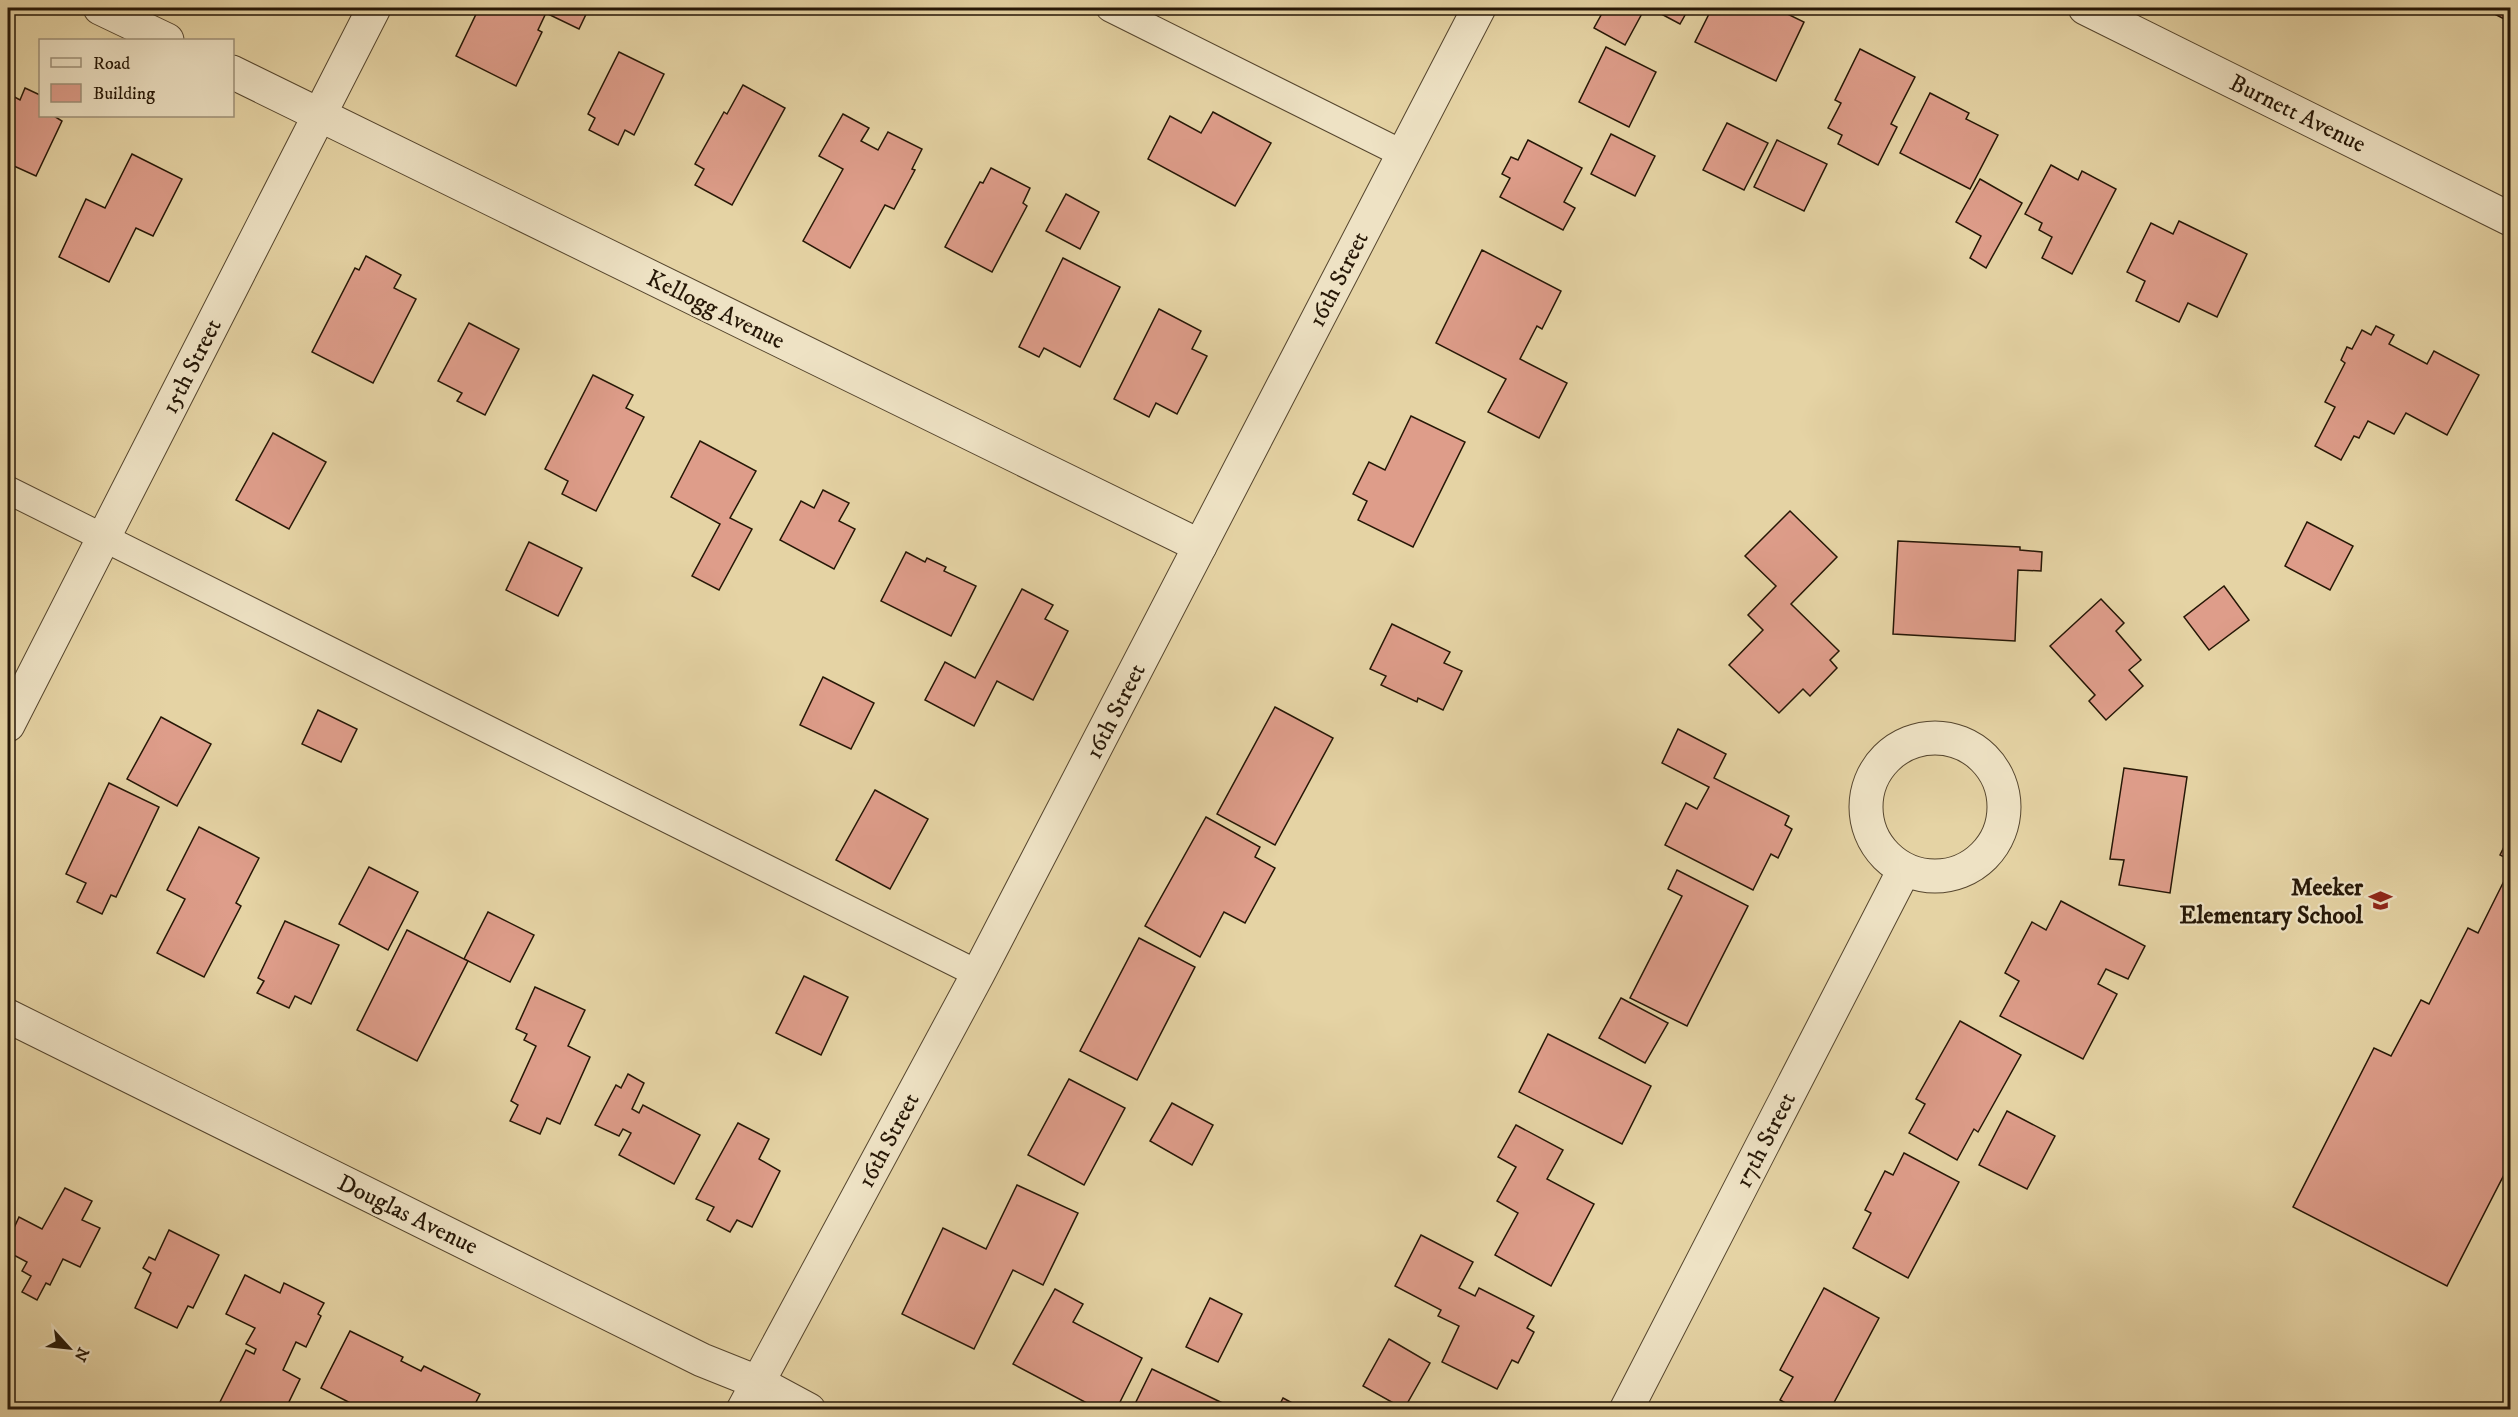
<svg xmlns="http://www.w3.org/2000/svg" width="2518" height="1417" font-family="'IM FELL DW Pica',serif">
  <rect width="100%" height="100%" fill="#e5d3a4"/>
  <filter id="stains"><feTurbulence type="fractalNoise" baseFrequency=".00333" numOctaves="4"/><feColorMatrix values="0 0 0 0 .2 0 0 0 0 .09 0 0 0 0 .02 0 0 0 .5 -.17"/></filter>
  <radialGradient id="worn" r=".72"><stop offset=".6" stop-color="#630" stop-opacity="0"/><stop offset="1" stop-color="#630" stop-opacity=".3"/></radialGradient>
  <!-- building -->
  <g fill="#de9d8a" stroke="#261706" stroke-width="1.5">
    <path d="M479 8H589L579 29 546 13 538 30 542 32 516 86 456 56Z"/>
    <path d="M1605 8H1645L1625 45 1594 28Z"/>
    <path d="M1650 8H1689L1680 24Z"/>
    <path d="M1712 8H1775L1804 22 1776 81 1695 42Z"/>
    <path d="M2483 8H2510V22Z"/>
    <path d="M1606 47 1656 72 1629 127 1579 102Z"/>
    <path d="M1860 49 1915 77 1891 124 1897 127 1878 165 1838 144 1842 135 1828 128 1841 103 1835 100Z"/>
    <path d="M619 52 664 74 634 135 625 130 618 145 589 130 595 118 588 114Z"/>
    <path d="M743 85 785 108 732 205 695 185 704 169 695 164 724 112 727 114Z"/>
    <path d="M25 88 40 95V116H54L62 121 36 176 14 166 8 179V102L11 95 20 100Z"/>
    <path d="M1930 93 1969 113 1966 119 1998 135 1970 189 1900 153Z"/>
    <path d="M1213 112 1271 143 1235 206 1148 159 1170 116 1201 133Z"/>
    <path d="M843 114 869 128 861 141 878 150 888 132 922 149 912 169 915 170 894 209 885 205 850 268 803 241 843 169 819 156Z"/>
    <path d="M1727 123 1768 143 1744 190 1703 170Z"/>
    <path d="M1611 134 1655 156 1635 196 1591 174Z"/>
    <path d="M1528 140 1582 168 1564 202 1575 208 1563 230 1500 197 1510 178 1502 174 1511 157 1518 160Z"/>
    <path d="M1777 140 1827 164 1804 211 1754 187Z"/>
    <path d="M132 154 182 179 153 236 136 228 109 282 59 257 86 199 105 208Z"/>
    <path d="M2051 165 2078 180 2082 171 2116 189 2072 274 2042 258 2052 237 2039 230 2042 223 2025 214Z"/>
    <path d="M991 168 1030 188 1023 203 1027 206 992 272 945 247 980 182 983 183Z"/>
    <path d="M1980 179 2022 203 1986 268 1970 258 1981 236 1956 222Z"/>
    <path d="M1066 194 1099 212 1080 249 1046 231Z"/>
    <path d="M2179 221 2247 254 2217 317 2188 303 2179 322 2136 301 2145 281 2127 272 2151 223 2173 234Z"/>
    <path d="M1482 250 1561 291 1542 329 1537 326 1520 359 1567 383 1539 438 1488 412 1506 379 1436 343Z"/>
    <path d="M366 256 401 275 394 288 416 299 373 383 312 352 355 268 359 270Z"/>
    <path d="M1063 258 1120 287 1080 367 1044 348 1039 357 1019 347Z"/>
    <path d="M1159 309 1201 331 1192 349 1207 356 1177 414 1156 403 1149 417 1114 399Z"/>
    <path d="M469 323 519 349 485 415 457 401 462 393 438 381Z"/>
    <path d="M2376 326 2394 335 2389 344 2427 364 2434 351 2479 375 2447 435 2406 413 2394 434 2368 421 2359 438 2354 436 2341 460 2315 446 2335 407 2325 402 2345 363 2341 360 2347 347 2352 349 2362 330 2371 335Z"/>
    <path d="M593 375 633 395 626 408 644 417 596 511 562 494 568 481 545 469Z"/>
    <path d="M1411 416 1465 442 1413 547 1358 520 1367 501 1353 494 1369 462 1385 470Z"/>
    <path d="M273 433 326 462 289 529 236 500Z"/>
    <path d="M700 441 756 471 730 518 752 529 719 590 692 576 720 524 671 497Z"/>
    <path d="M823 490 849 503 839 521 855 529 834 569 780 540 801 501 814 508Z"/>
    <path d="M1790 511 1837 557 1791 604 1839 651 1830 660 1837 668 1810 696 1803 689 1779 713 1729 665 1763 630 1748 615 1776 586 1745 556Z"/>
    <path d="M2307 522 2353 546 2330 590 2285 566Z"/>
    <path d="M1898 541 2020 547V550L2042 552 2041 571 2018 570 2015 641 1893 634Z"/>
    <path d="M529 542 582 568 558 616 506 590Z"/>
    <path d="M906 552 925 562 927 558 946 567 944 571 976 586 951 636 881 601Z"/>
    <path d="M2224 586 2249 620 2209 650 2184 617Z"/>
    <path d="M1022 589 1053 605 1045 619 1068 631 1033 700 997 681 974 726 925 700 945 662 975 678Z"/>
    <path d="M2101 599 2124 623 2116 631 2141 660 2129 670 2143 686 2106 720 2089 701 2095 695 2050 646Z"/>
    <path d="M1392 624 1450 652 1444 663 1462 671 1443 710 1418 698 1417 702 1381 685 1386 676 1370 669Z"/>
    <path d="M823 677 874 703 851 749 800 725Z"/>
    <path d="M1275 707 1333 738 1275 845 1217 814Z"/>
    <path d="M318 710 357 729 341 762 302 744Z"/>
    <path d="M161 717 211 744 177 806 127 779Z"/>
    <path d="M1678 729 1726 754 1714 778 1789 816 1785 825 1792 829 1778 858 1771 854 1753 890 1665 845 1686 803 1697 809 1709 787 1662 763Z"/>
    <path d="M2124 768 2187 777 2170 893 2119 885 2124 860 2110 859Z"/>
    <path d="M109 783 159 807 116 897 111 895 102 914 77 902 86 883 66 874Z"/>
    <path d="M875 790 928 819 890 889 836 860Z"/>
    <path d="M1206 817 1260 847 1255 857 1275 868 1245 923 1224 912 1200 957 1145 926Z"/>
    <path d="M199 827 259 858 236 903 241 906 204 977 157 953 185 899 167 890Z"/>
    <path d="M2510 835V860L2500 855Z"/>
    <path d="M369 867 418 892 388 950 339 924Z"/>
    <path d="M2510 869V1163L2447 1286 2293 1207 2374 1048 2391 1056 2421 1000 2429 1004 2468 928 2478 933Z"/>
    <path d="M1677 870 1748 906 1687 1026 1630 998 1682 896 1668 889Z"/>
    <path d="M2061 901 2145 946 2128 979 2106 969 2098 984 2117 994 2083 1059 2000 1016 2019 981 2005 973 2032 922 2046 930Z"/>
    <path d="M488 912 534 935 510 982 464 959Z"/>
    <path d="M285 921 339 945 311 1004 295 996 289 1008 257 993 264 981 258 978Z"/>
    <path d="M407 930 468 961 417 1061 357 1030Z"/>
    <path d="M1139 938 1195 967 1137 1080 1080 1051Z"/>
    <path d="M804 976 848 997 821 1055 776 1033Z"/>
    <path d="M535 987 585 1010 568 1046 590 1057 560 1124 547 1118 540 1134 510 1121 518 1105 511 1101 536 1046 524 1040 527 1034 516 1029Z"/>
    <path d="M1621 998 1668 1023 1645 1063 1599 1038Z"/>
    <path d="M1960 1021 2021 1055 1978 1132 1974 1129 1957 1160 1909 1133 1925 1104 1916 1099Z"/>
    <path d="M1548 1034 1651 1086 1622 1144 1519 1092Z"/>
    <path d="M628 1074 644 1083 632 1109 639 1113 643 1105 700 1135 674 1184 619 1155 631 1133 623 1129 619 1136 595 1125 616 1085 621 1088Z"/>
    <path d="M1069 1079 1125 1108 1084 1185 1028 1155Z"/>
    <path d="M1172 1103 1213 1125 1192 1165 1150 1141Z"/>
    <path d="M2007 1111 2055 1136 2027 1189 1979 1165Z"/>
    <path d="M738 1123 769 1139 759 1159 780 1171 752 1227 737 1220 730 1232 707 1220 714 1207 696 1199Z"/>
    <path d="M1516 1125 1563 1150 1547 1179 1594 1204 1551 1286 1495 1255 1518 1213 1497 1201 1516 1167 1498 1157Z"/>
    <path d="M1904 1153 1959 1182 1908 1278 1853 1248 1871 1213 1865 1210 1885 1171 1893 1175Z"/>
    <path d="M1017 1185 1078 1213 1043 1285 1013 1270 974 1349 902 1314 943 1228 986 1249Z"/>
    <path d="M65 1188 92 1201 82 1220 100 1228 80 1267 63 1259 50 1285 46 1283 37 1300 22 1292 31 1276 22 1271 27 1262 8 1252V1241L19 1217 42 1229Z"/>
    <path d="M169 1230 219 1255 193 1308 188 1306 177 1328 135 1308 151 1273 143 1268 149 1257 155 1260Z"/>
    <path d="M1421 1235 1473 1262 1459 1288 1475 1296 1479 1288 1534 1316 1527 1328 1534 1332 1518 1363 1512 1360 1497 1389 1442 1362 1459 1326 1438 1316 1441 1310 1395 1286Z"/>
    <path d="M245 1275 280 1293 284 1283 324 1303 318 1314 321 1316 306 1347 296 1342 283 1370 300 1379 285 1410H216L246 1350 254 1354 256 1349 246 1344 255 1328 226 1314Z"/>
    <path d="M1824 1288 1879 1318 1830 1410H1798L1780 1400 1793 1377 1780 1370Z"/>
    <path d="M1055 1289 1083 1304 1073 1322 1142 1358 1116 1410H1100L1013 1364Z"/>
    <path d="M1210 1298 1242 1314 1218 1362 1186 1347Z"/>
    <path d="M350 1331 403 1357 401 1361 421 1371 424 1366 480 1394 472 1410H364L321 1388Z"/>
    <path d="M1389 1339 1430 1363 1404 1409 1363 1386Z"/>
    <path d="M1152 1369 1237 1410H1132Z"/>
    <path d="M1283 1398 1305 1410H1277Z"/>
  </g>
  <g fill="none" stroke-linecap="round" stroke-linejoin="round">
    <defs>
      <g id="lane">
        <path d="M1110 8 1403 154"/>
        <path d="M8 490 978 974"/>
      </g>
      <g id="street">
        <path d="M100 8 167 40"/>
        <path d="M2085 8 2510 219"/>
        <path d="M232 72 1200 546"/>
        <path d="M8 725 374 8"/>
        <circle cx="1935" cy="807" r="69"/>
        <path d="M8 1016 702 1360 757 1382 809 1410"/>
        <path d="M743 1410 978 974 1479 8"/>
        <path d="M1626 1410 1904 870"/>
      </g>
    </defs>
    <!-- lane casing -->
    <use href="#lane" stroke="#56462e" stroke-width="29"/>
    <!-- street casing -->
    <use href="#street" stroke="#56462e" stroke-width="35"/>
    <!-- lane -->
    <use href="#lane" stroke="#eee2c4" stroke-width="27"/>
    <!-- street -->
    <use href="#street" stroke="#eee2c4" stroke-width="33"/>
  </g>
  <!-- icons -->
  <defs>
    <symbol id="school-bare" viewBox="-9 -9 18 18"><path d="M0-5L7-2L0 1L-7-2ZM-4 1L0 2.5L4 1V4Q0 6-4 4Z" fill="#8f2418" stroke="#eee2c4" stroke-width="2.5" paint-order="stroke"/></symbol>
  </defs>
  <g fill-rule="evenodd">
    <use href="#school-bare" x="2364" y="884" width="33" height="33"/>
  </g>
  <g text-anchor="middle" stroke-width="4.5" stroke-linejoin="round" paint-order="stroke">
    <!-- street labels -->
    <g font-size="24" fill="#261706" stroke="#eee2c4">
      <text transform="translate(2298 113) rotate(26)" y="8">Burnett Avenue</text>
      <text transform="translate(1338 279) rotate(-63)" y="8">16th Street</text>
      <text transform="translate(716 309) rotate(26)" y="8">Kellogg Avenue</text>
      <text transform="translate(191 366) rotate(-63)" y="8">15th Street</text>
      <text transform="translate(1115 711) rotate(-63)" y="8">16th Street</text>
      <text transform="translate(888 1140) rotate(-62)" y="8">16th Street</text>
      <text transform="translate(1765 1140) rotate(-63)" y="8">17th Street</text>
      <text transform="translate(408 1214) rotate(26)" y="8">Douglas Avenue</text>
    </g>
    <!-- poi labels -->
    <g font-size="24" font-weight="bold" fill="#261706" stroke="#eee2c4" text-anchor="end">
      <text x="2363" y="895">Meeker<tspan x="2363" dy="28">Elementary School</tspan></text>
    </g>
  </g>
  <!-- margin -->
  <rect width="2518" height="1417" fill="none" stroke="#e5d3a4" stroke-width="30"/>
  <rect x="9" y="9" width="2500" height="1399" fill="none" stroke="#261706" stroke-width="3"/>
  <rect x="15" y="15" width="2488" height="1387" fill="none" stroke="#261706" stroke-width="1.5"/>
  <!-- legend -->
  <rect x="39" y="39" width="195" height="78" fill="#eee2c4" stroke="#9e9178" stroke-width="1.5"/>
  <rect x="51" y="58" width="30" height="9" fill="#eee2c4" stroke="#9e9178" stroke-width="1.5"/>
  <text x="93" y="69" font-size="18" fill="#261706">Road</text>
  <rect x="51" y="84" width="30" height="18" fill="#de9d8a" stroke="#9e9178" stroke-width="1.5"/>
  <text x="93" y="99" font-size="18" fill="#261706">Building</text>
  <!-- north arrow -->
  <g transform="translate(69 1348) rotate(117)" stroke="#eee2c4" stroke-width="4.5" paint-order="stroke">
  <path d="M0-4.5L10 22L0 15L-10 22Z" fill="#261706"/>
  <text y="-9" font-size="16" font-weight="bold" text-anchor="middle" fill="#261706">N</text>
  </g>
  <rect width="100%" height="100%" filter="url(#stains)"/>
  <rect width="100%" height="100%" fill="url(#worn)"/>
</svg>
